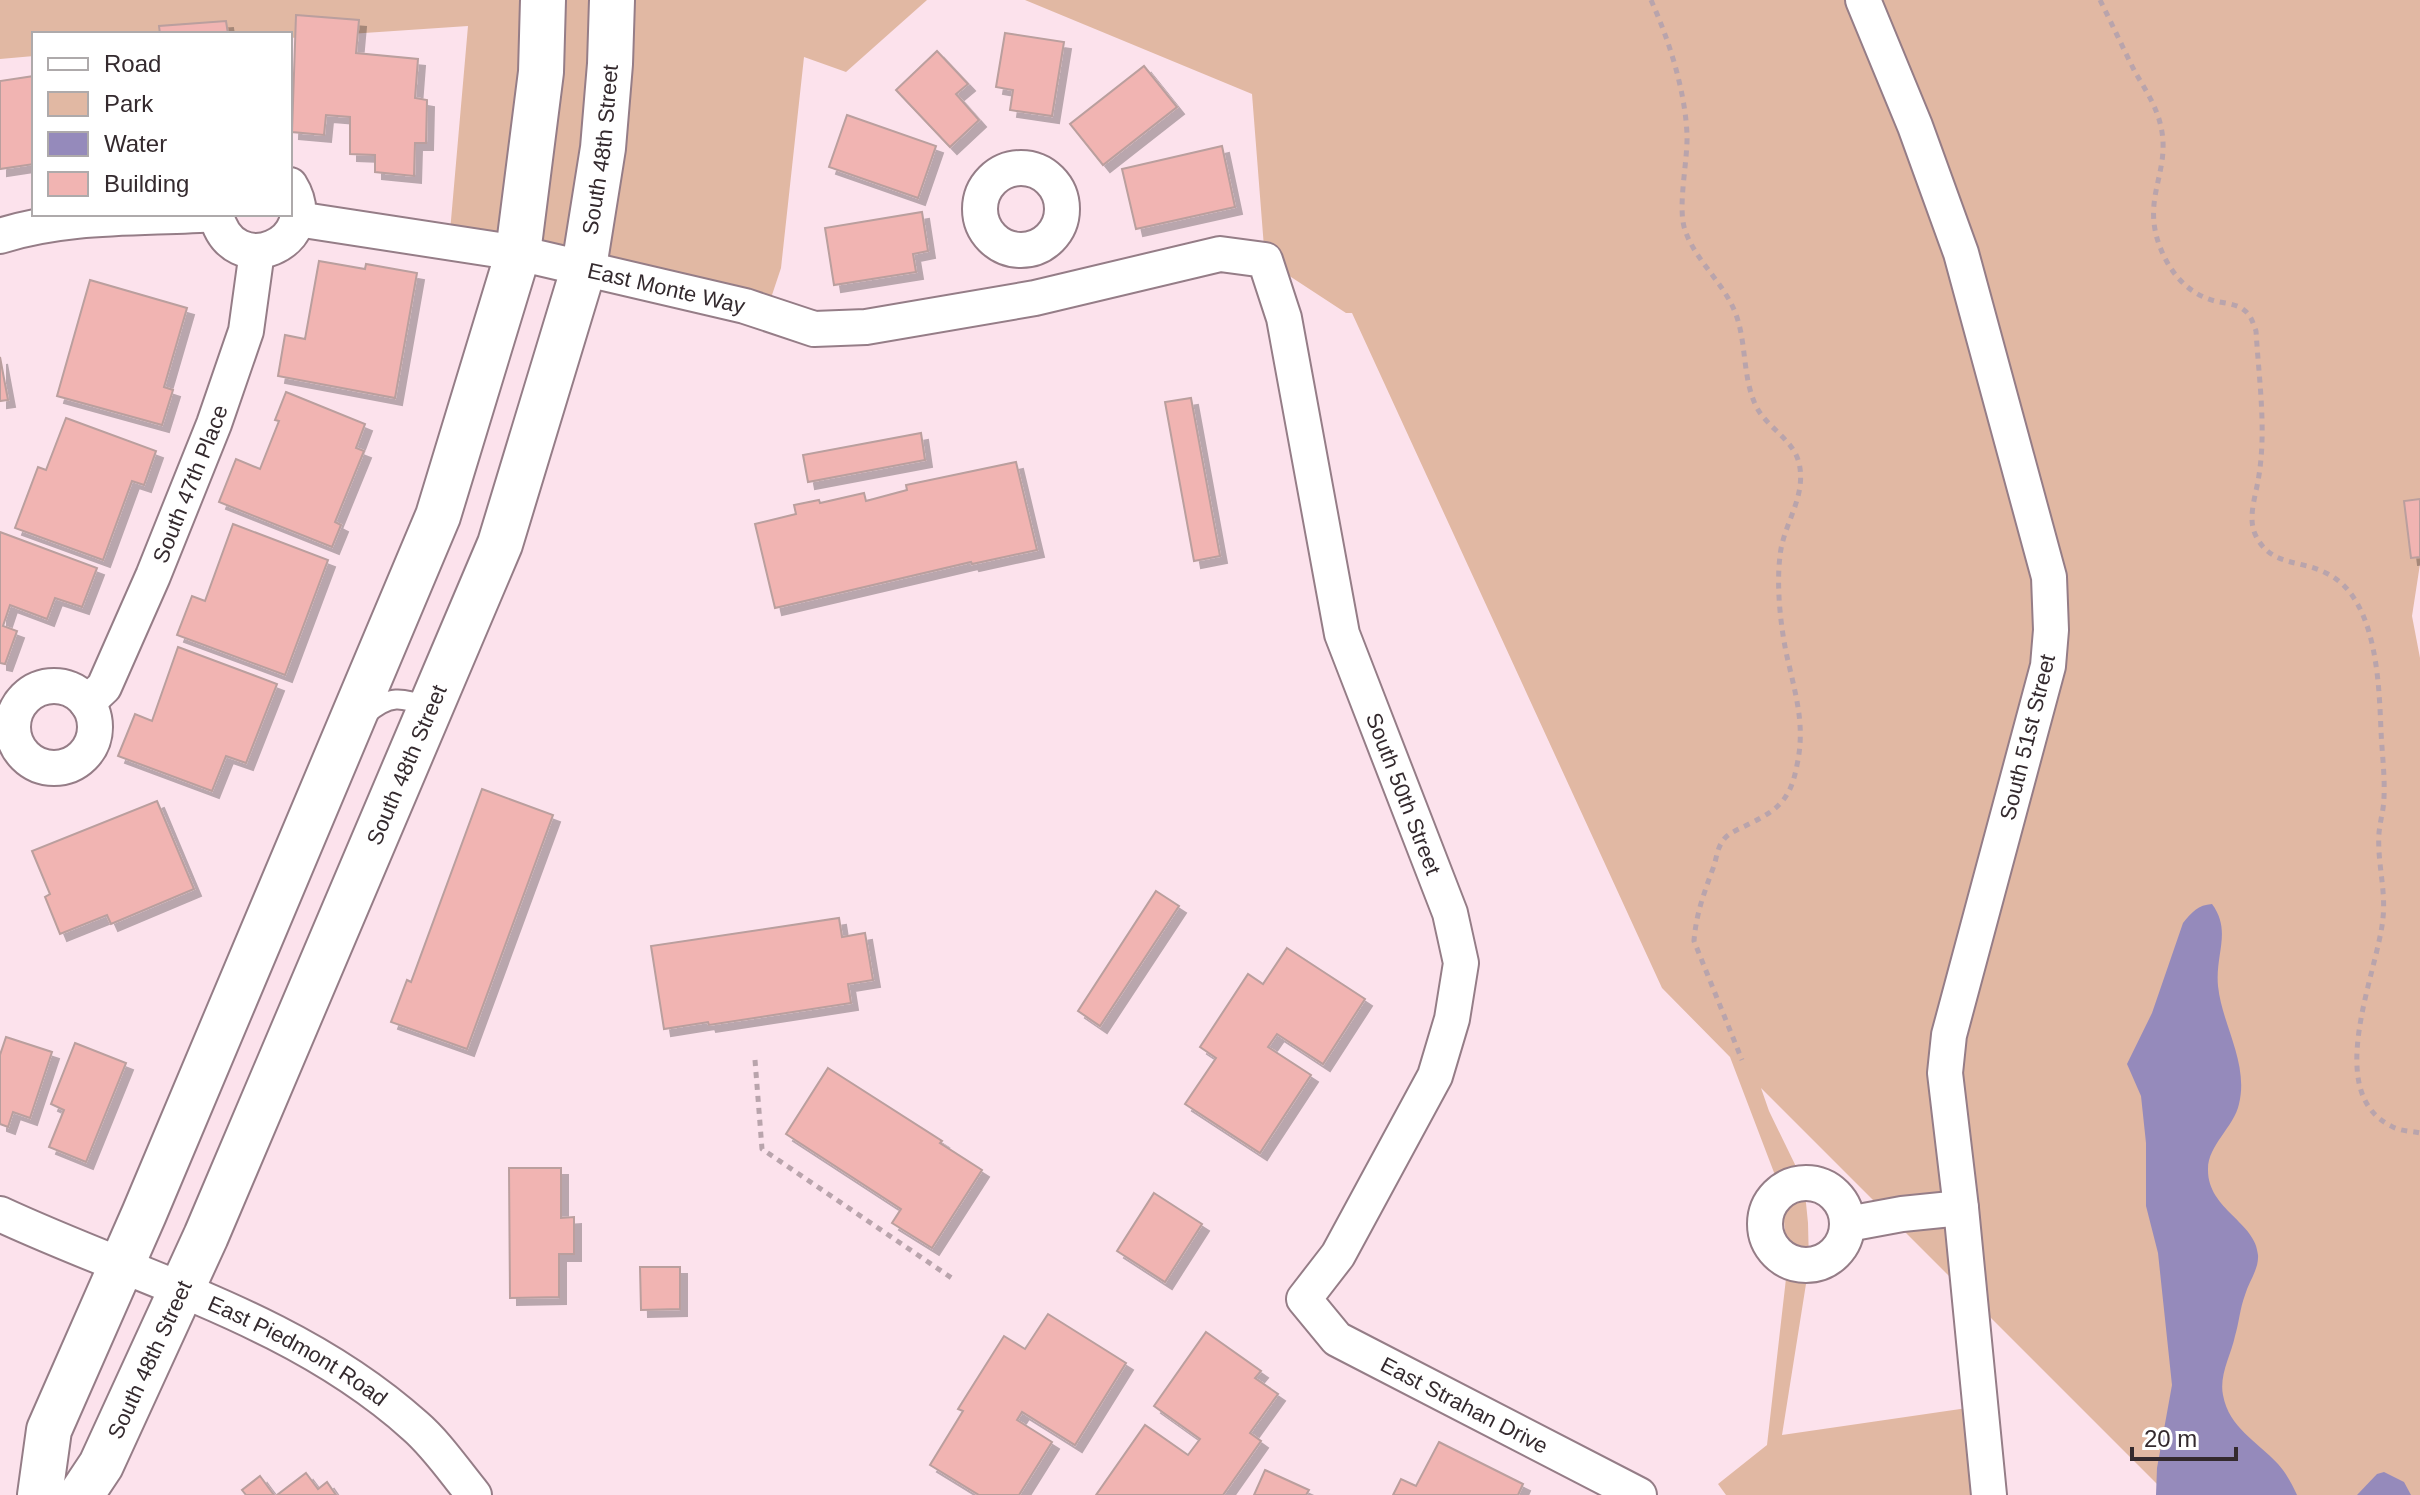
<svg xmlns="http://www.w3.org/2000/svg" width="2420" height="1495" font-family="Arial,sans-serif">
  <defs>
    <filter id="shadow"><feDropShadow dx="7" dy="7" stdDeviation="0" flood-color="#0004"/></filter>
  </defs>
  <rect width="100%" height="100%" fill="#fce2ec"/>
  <!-- green -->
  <g fill="#e1b8a3">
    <path d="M0 0H927L846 72 804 57 781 268 766 313 449 243 468 26 290 38V34H34V56L0 59Z"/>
    <path d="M1025 0H2420V564L2412 616 2420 658V1495H2158V1485L1761 1088 1769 1111 1804 1183 1808 1223 1809 1265 1782 1435 1981 1406 1989 1495H1726L1718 1484 1767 1445 1788 1261 1781 1191 1730 1057 1662 988 1352 313H1346L1265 260 1252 94Z"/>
  </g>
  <!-- water -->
  <g fill="#958abb">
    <path d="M2212 904C2232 931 2215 954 2218 986 2222 1025 2249 1063 2239 1104 2234 1127 2208 1145 2208 1169 2207 1209 2256 1222 2258 1255 2259 1269 2249 1281 2245 1295 2240 1308 2239 1323 2235 1336 2231 1355 2219 1375 2223 1395 2229 1428 2257 1441 2278 1464 2286 1473 2292 1484 2297 1495H2156L2157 1468 2172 1385 2158 1253 2146 1206V1143L2141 1096 2127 1064 2152 1013 2183 923C2192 912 2198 905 2212 904Z"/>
    <path d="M2384 1472 2404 1482 2411 1495H2357L2377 1474Z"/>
  </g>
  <!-- building -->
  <g fill="#f1b4b2" stroke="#ba9f9e" stroke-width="2" filter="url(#shadow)">
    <path d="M296 15 359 20 356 53 418 59 415 98 427 100 426 143H415L414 176 375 172V155L350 154V117L326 115 324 135 292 132Z"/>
    <path d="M226 21 228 34H160L159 26Z"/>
    <path d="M1005 33 1064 42 1052 116 1010 110 1013 90 996 87Z"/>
    <path d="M937 51 968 84 956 94 979 120 950 147 896 90Z"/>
    <path d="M1144 66 1177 107 1103 165 1070 124Z"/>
    <path d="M34 76V164L0 169V81Z"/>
    <path d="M847 115 936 146 918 198 829 167Z"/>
    <path d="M1222 146 1235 207 1136 229 1122 169Z"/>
    <path d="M922 212 928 251 913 254 916 272 834 285 825 228Z"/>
    <path d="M319 261 365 269 366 264 417 273 395 398 278 376 285 335 305 339Z"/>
    <path d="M90 280 187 308 164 387 173 390 162 425 57 396Z"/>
    <path d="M0 357 8 400 0 401Z"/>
    <path d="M286 392 365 424 356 448 364 451 335 522 341 525 332 547 219 502 236 459 260 469 279 421 275 420Z"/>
    <path d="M1191 398 1220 556 1194 561 1165 402Z"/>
    <path d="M66 418 156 451 144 485 132 481 103 560 15 528 38 467 46 470Z"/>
    <path d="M921 433 925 460 808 482 803 455Z"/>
    <path d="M1016 462 1037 550 972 564 971 562 775 608 755 524 796 514 794 505 819 500 820 503 864 493 866 501 907 490 906 485Z"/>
    <path d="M2420 499V557L2411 558 2404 501Z"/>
    <path d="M233 524 328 560 285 675 177 635 192 596 205 601Z"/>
    <path d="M0 532 97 568 82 607 55 598 47 619 10 605 3 626 17 631 5 664 0 663Z"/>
    <path d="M178 647 277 684 246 763 226 756 212 791 118 756 135 714 152 721Z"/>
    <path d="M482 789 553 815 467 1049 391 1022 407 980 411 982Z"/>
    <path d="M157 801 194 889 111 924 107 915 60 934 45 897 50 894 32 851Z"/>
    <path d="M1156 891 1179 906 1100 1026 1078 1011Z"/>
    <path d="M839 918 842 937 865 933 873 980 848 984 851 1003 709 1025 708 1022 664 1029 651 946Z"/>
    <path d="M1287 948 1365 999 1323 1064 1277 1034 1268 1047 1311 1075 1260 1153 1185 1104 1216 1058 1200 1047 1248 974 1263 984Z"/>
    <path d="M6 1037 52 1052 30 1118 13 1112 8 1127 0 1124V1055Z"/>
    <path d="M75 1043 126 1063 86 1162 49 1147 64 1110 51 1104Z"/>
    <path d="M828 1068 942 1141 940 1143 982 1170 932 1248 892 1223 901 1209 786 1134Z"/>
    <path d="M509 1168H561V1218L574 1217V1254H559V1297L510 1298Z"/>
    <path d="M1154 1193 1202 1224 1165 1282 1117 1251Z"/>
    <path d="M640 1267H680V1309L641 1310Z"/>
    <path d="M1048 1314 1126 1363 1075 1445 1022 1412 1017 1420 1052 1442 1019 1495H979L930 1465 963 1411 958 1409 1004 1336 1025 1349Z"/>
    <path d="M1206 1332 1261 1371 1255 1378 1278 1394 1250 1433 1261 1441 1223 1495H1096L1145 1425 1188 1455 1200 1439 1154 1406Z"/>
    <path d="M1439 1442 1523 1484 1518 1495H1393L1401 1479 1416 1486Z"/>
    <path d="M1265 1470 1309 1490 1306 1495H1254Z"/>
    <path d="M306 1473 318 1489 327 1482 336 1495H277Z"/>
    <path d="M260 1476 274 1495H246L242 1490Z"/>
  </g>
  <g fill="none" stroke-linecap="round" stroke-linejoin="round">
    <defs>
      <path id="lane" d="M366 715C391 693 402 698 432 708"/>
      <g id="street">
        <path d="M1863 0 1915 126 1961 253 2049 577 2051 630 2048 666 1949 1035 1945 1073 1961 1208 1989 1495"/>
        <circle cx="1021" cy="209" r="41"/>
        <path d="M216 214C232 284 326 243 290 185"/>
        <path id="s1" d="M297 219 518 253 745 306 814 329 866 327 1035 298 1220 254 1265 260 1284 318 1342 634 1450 913 1461 963 1452 1019 1435 1076 1338 1255 1304 1299 1337 1339 1639 1495"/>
        <path d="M0 236C69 214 145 219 216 214"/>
        <circle cx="54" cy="727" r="41"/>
        <path id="s2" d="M87 703 104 687 153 576 214 424 246 331 257 251"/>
        <circle cx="1806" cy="1224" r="41"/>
        <path id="s3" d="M0 1214C142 1280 296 1319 415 1426 437 1445 455 1472 474 1495"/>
        <path d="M1848 1224 1902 1214 1961 1208"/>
      </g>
      <g id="secondary">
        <path d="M40 1495 49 1430 144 1214 438 516 518 253 541 72 543 0"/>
        <path id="s4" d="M81 1495 101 1465 206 1236 500 544 584 267 603 148 610 64 612 0"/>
      </g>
    </defs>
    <!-- lane casing -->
    <use href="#lane" stroke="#957d87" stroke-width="22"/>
    <!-- street casing -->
    <use href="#street" stroke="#957d87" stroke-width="38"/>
    <!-- secondary casing -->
    <use href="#secondary" stroke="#957d87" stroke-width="48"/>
    <!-- path -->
    <g stroke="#b9a4ac" stroke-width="5" stroke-dasharray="6 6" stroke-linecap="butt">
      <path d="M1651 0C1669 40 1685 90 1687 134 1688 161 1677 207 1685 230 1695 260 1723 282 1735 312 1747 342 1742 377 1756 406 1767 428 1793 439 1799 463 1807 497 1783 524 1780 556 1776 588 1781 633 1789 665 1797 700 1805 728 1797 765 1791 797 1780 809 1751 823 1742 828 1732 831 1725 838 1716 848 1717 860 1712 871 1703 896 1696 915 1694 941L1742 1060"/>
      <path d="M2100 0C2112 24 2123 48 2135 72 2145 89 2157 107 2161 127 2171 172 2141 198 2160 247 2170 273 2188 294 2215 301 2224 303 2237 304 2244 310 2251 315 2253 323 2256 331 2259 381 2267 432 2258 481 2255 498 2248 518 2255 534 2270 567 2299 559 2326 573 2377 597 2379 683 2381 731 2382 753 2385 776 2384 797 2384 809 2380 821 2379 833 2377 862 2386 889 2383 918 2378 972 2322 1092 2391 1126 2399 1131 2411 1131 2420 1133"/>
      <path d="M755 1060 762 1149 956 1281"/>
    </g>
    <!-- lane -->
    <use href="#lane" stroke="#fff" stroke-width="18"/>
    <!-- street -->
    <use href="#street" stroke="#fff" stroke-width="34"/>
    <!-- secondary -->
    <use href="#secondary" stroke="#fff" stroke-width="44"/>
  </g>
  <g text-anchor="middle" stroke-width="6" stroke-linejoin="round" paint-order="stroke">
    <!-- street labels -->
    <g font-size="22" fill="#342a2e" stroke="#fff">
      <text dy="8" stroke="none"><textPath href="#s4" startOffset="1448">South 48th Street</textPath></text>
      <text dy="8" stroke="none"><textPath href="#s1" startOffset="376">East Monte Way</textPath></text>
      <text dy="8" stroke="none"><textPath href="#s2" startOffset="244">South 47th Place</textPath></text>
      <text transform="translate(2027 737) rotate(-76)" y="8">South 51st Street</text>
      <text dy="8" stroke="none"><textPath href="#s4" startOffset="800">South 48th Street</textPath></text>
      <text dy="8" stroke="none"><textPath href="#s1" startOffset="1542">South 50th Street</textPath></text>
      <text dy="8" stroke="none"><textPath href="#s3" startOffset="328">East Piedmont Road</textPath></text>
      <text dy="8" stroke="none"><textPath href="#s4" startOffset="152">South 48th Street</textPath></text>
      <text dy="8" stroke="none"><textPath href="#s1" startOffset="2292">East Strahan Drive</textPath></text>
    </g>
  </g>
  <!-- legend -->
  <rect x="32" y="32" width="260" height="184" fill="#ffffff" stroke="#aeaaab" stroke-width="2"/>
  <rect x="48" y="58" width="40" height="12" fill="#ffffff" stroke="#aeaaab" stroke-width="2"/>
  <text x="104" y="72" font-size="24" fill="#342a2e">Road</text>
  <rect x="48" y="92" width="40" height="24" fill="#e1b8a3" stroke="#aeaaab" stroke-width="2"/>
  <text x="104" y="112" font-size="24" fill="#342a2e">Park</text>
  <rect x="48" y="132" width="40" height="24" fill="#958abb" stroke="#aeaaab" stroke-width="2"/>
  <text x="104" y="152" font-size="24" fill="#342a2e">Water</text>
  <rect x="48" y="172" width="40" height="24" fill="#f1b4b2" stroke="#aeaaab" stroke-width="2"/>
  <text x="104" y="192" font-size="24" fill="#342a2e">Building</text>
  <!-- scale -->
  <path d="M2132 1447v12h104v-12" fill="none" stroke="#342a2e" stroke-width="4"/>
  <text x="2144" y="1447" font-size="24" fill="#342a2e" stroke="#ffffff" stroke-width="6" paint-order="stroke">20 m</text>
</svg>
